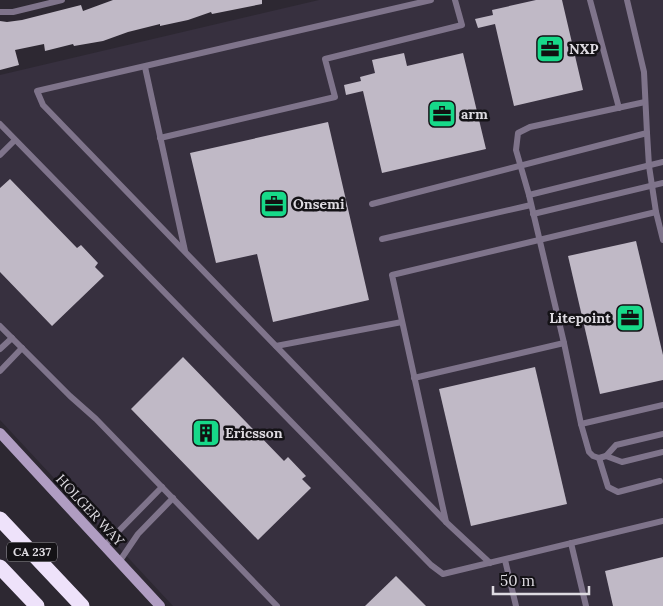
<svg xmlns="http://www.w3.org/2000/svg" width="663" height="606" font-family="Lora,serif">
  <rect width="100%" height="100%" fill="#2d2832"/>
  <!-- built -->
  <path fill="#37303f" d="M319 0H663V606H173L0 420V75Z"/>
  <!-- building -->
  <g fill="#c0b9c6">
    <path d="M113 0H262V4L212 14 211 12 188 20 160 26V24L128 32 103 41 74 46 73 44 45 51 44 44 15 50 19 65 0 70V21L7 22 22 20 81 5 83 11Z"/>
    <path d="M536 0H562L583 90 514 106 495 24 478 28 475 19 493 15 492 10Z"/>
    <path d="M404 53 407 66 463 53 486 149 382 173 363 91 346 95 344 85 361 81 360 77 375 73 372 60Z"/>
    <path d="M328 122 369 300 273 322 257 254 216 263 190 153Z"/>
    <path d="M10 179 77 248 81 245 98 263 95 267 104 276 52 326 0 272V188Z"/>
    <path d="M636 241 663 355V380L600 394 568 256Z"/>
    <path d="M183 357 284 461 288 457 306 476 302 479 311 488 258 540 131 409Z"/>
    <path d="M535 367 567 504 471 526 439 389Z"/>
    <path d="M663 557V606H613L605 571Z"/>
    <path d="M396 576 426 606H365Z"/>
  </g>
  <g fill="none" stroke-linecap="round" stroke-linejoin="round">
    <!-- lane -->
    <g stroke="#7f748b" stroke-width="6">
      <path d="M431 0 37 91 43 105 447 523 490 563"/>
      <path d="M590 0 619 108"/>
      <path d="M0 12H13L62 0"/>
      <path d="M145 67 185 251"/>
      <path d="M0 124 431 565 443 574 663 521"/>
      <path d="M160 138 335 97 325 59 462 25 455 0"/>
      <path d="M0 155 15 140"/>
      <path d="M529 195 663 162"/>
      <path d="M372 204 647 133 644 72 627 0"/>
      <path d="M656 212 663 240"/>
      <path d="M533 214 663 183"/>
      <path d="M382 239 531 205"/>
      <path d="M0 326 70 396 96 419 277 606"/>
      <path d="M276 346 402 322"/>
      <path d="M0 349 12 338"/>
      <path d="M0 371 22 348"/>
      <path d="M414 378 564 343"/>
      <path d="M581 424 663 405"/>
      <path d="M663 434 616 445 606 456 622 462 663 452"/>
      <path d="M606 456 599 458 593 456 589 452 581 424 564 343 529 195 516 150 518 133 530 127 645 102"/>
      <path d="M599 458 608 487 618 492 660 481"/>
      <path d="M446 522 392 275 656 212 649 166 647 133"/>
      <path d="M571 543 586 606"/>
      <path d="M104 546 162 487"/>
      <path d="M505 560 516 606"/>
      <path d="M119 562 138 534 173 498"/>
    </g>
    <!-- secondary -->
    <path stroke="#b09dc2" stroke-width="10" d="M0 433 160 606"/>
    <!-- highway -->
    <g stroke="#eee2fa" stroke-width="15">
      <path d="M0 519 82 606"/>
      <path d="M0 567 37 606"/>
    </g>
  </g>
  <!-- icons -->
  <defs>
    <symbol id="office-square" viewBox="-11 -11 22 22"><rect x="-9" y="-9" width="18" height="18" rx="4" fill="#17d989" stroke="#141216"/><path d="M-6-3h4V-5.5h4V-3h4V5H-6ZM-1-4.5V-3h2v-1.5ZM-6 0V1H6V0Z" fill="#111"/></symbol>
    <symbol id="building-square" viewBox="-11 -11 22 22"><rect x="-9" y="-9" width="18" height="18" rx="4" fill="#17d989" stroke="#141216"/><path d="M-4-6H4V6H1V3H-1V6H-4ZM-2.5-4.3h1.7v1.8h-1.7ZM.8-4.3h1.7v1.8H.8ZM-2.5-1h1.7V.8h-1.7ZM.8-1h1.7V.8H.8Z" fill="#111"/></symbol>
  </defs>
  <g fill-rule="evenodd">
    <use href="#office-square" x="534" y="33" width="32" height="32"/>
    <use href="#office-square" x="426" y="98" width="32" height="32"/>
    <use href="#office-square" x="258" y="188" width="32" height="32"/>
    <use href="#office-square" x="614" y="302" width="32" height="32"/>
    <use href="#building-square" x="190" y="417" width="32" height="32"/>
  </g>
  <g text-anchor="middle" stroke-width="5" stroke-linejoin="round" paint-order="stroke">
    <!-- shield labels -->
    <rect fill="#141216" stroke="#a19fa4" stroke-width="1" x="7" y="542.5" width="50" height="19" rx="4"/>
    <g font-size="12" font-weight="bold" fill="#dedbe1">
      <text x="32" y="556">CA 237</text>
    </g>
    <!-- poi labels -->
    <g font-size="14" font-weight="bold" fill="#dedbe1" stroke="#141216" text-anchor="start">
      <text x="569" y="54">NXP</text>
      <text x="461" y="119">arm</text>
      <text x="293" y="209">Onsemi</text>
      <text x="611" y="323" text-anchor="end">Litepoint</text>
      <text x="225" y="438">Ericsson</text>
    </g>
    <!-- street labels -->
    <g font-size="14" fill="#dedbe1" stroke="#141216">
      <text transform="translate(90 510) rotate(47)" y="5">HOLGER WAY</text>
    </g>
  </g>
  <!-- scale -->
  <path d="M493 586v8h96v-8" fill="none" stroke="#dedbe1" stroke-width="2.5"/>
  <text x="500" y="586" font-size="15" fill="#dedbe1" stroke="#141216" stroke-width="4" paint-order="stroke">50 m</text>
</svg>
